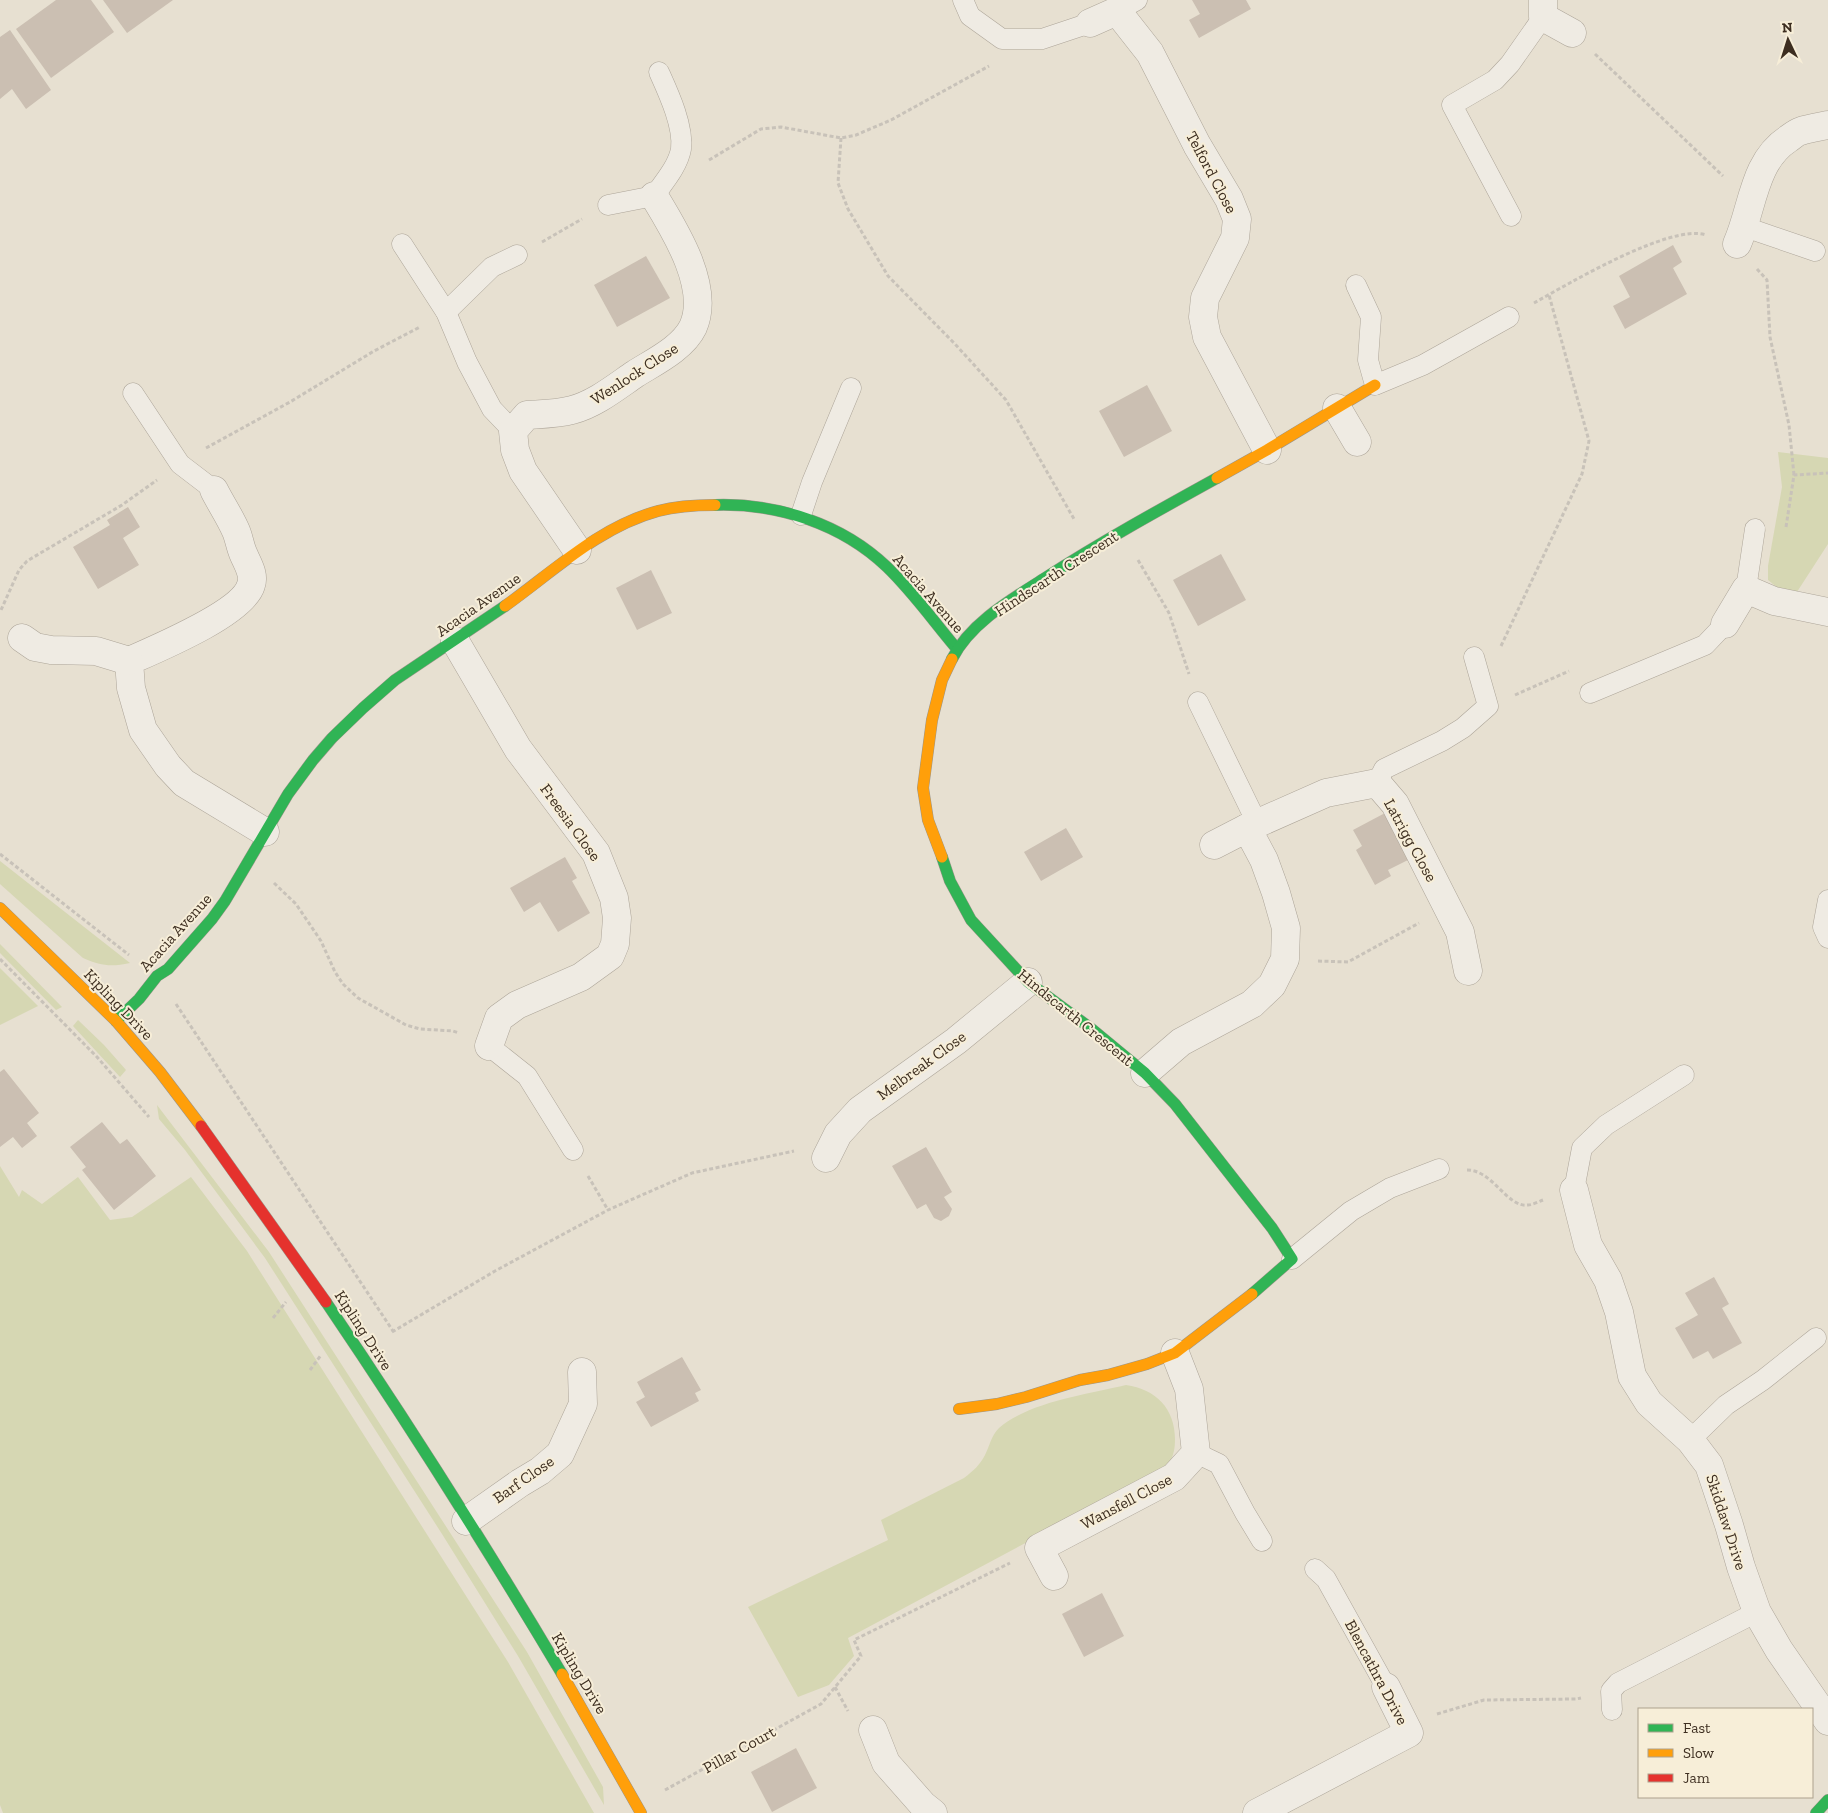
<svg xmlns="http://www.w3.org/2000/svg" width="1828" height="1813" font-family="'Zilla Slab',serif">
  <rect width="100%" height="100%" fill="#e7e0d1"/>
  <!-- green -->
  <g fill="#d6d7b3">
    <path d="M1778 452 1828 458V544L1795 595 1784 593 1768 580V566L1782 487Z"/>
    <path d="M0 861 130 963C111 967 101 966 83 958L0 884Z"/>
    <path d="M0 944 62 1007 56 1010 0 953Z"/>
    <path d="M0 968 38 1006 0 1025Z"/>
    <path d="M78 1020 104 1045 126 1070 120 1077 73 1026Z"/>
    <path d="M157 1105 269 1252 527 1652 603 1787 604 1805 518 1656 442 1534 265 1258 185 1150 159 1119Z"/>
    <path d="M0 1166 19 1197 22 1190 42 1204 78 1177 110 1220 132 1217 191 1177 247 1251 508 1662 594 1813H3L0 1805Z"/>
    <path d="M1126 1385C1156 1389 1175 1409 1175 1439 1175 1447 1174 1455 1170 1461 1167 1465 1162 1469 1158 1472L848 1638 854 1656 829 1685 798 1697 748 1607 888 1540 881 1520 964 1478C973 1471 980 1465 985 1455 990 1445 991 1436 999 1428 1029 1402 1088 1394 1126 1385Z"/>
  </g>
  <!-- building -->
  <g fill="#cbbfb2">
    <path d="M56 0H91L114 32 51 78 16 29Z"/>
    <path d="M103 0H173L127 33Z"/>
    <path d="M1192 0H1246L1251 9 1199 38 1189 20 1200 14Z"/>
    <path d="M10 30 51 90 26 109 12 89 0 99V37Z"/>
    <path d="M1673 245 1682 262 1673 268 1687 294 1625 329 1613 306 1630 297 1619 276Z"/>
    <path d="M646 256 670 298 617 327 594 285Z"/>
    <path d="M1147 385 1172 431 1124 457 1099 411Z"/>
    <path d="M128 507 140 527 123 538 139 565 98 589 73 547 110 525 107 520Z"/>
    <path d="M1221 554 1246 600 1198 626 1173 580Z"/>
    <path d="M651 570 672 613 637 630 616 588Z"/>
    <path d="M1385 813 1410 859 1388 870 1391 876 1375 885 1356 850 1362 846 1353 830Z"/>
    <path d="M1066 828 1083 857 1041 881 1024 852Z"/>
    <path d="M565 857 577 878 572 881 590 913 558 932 540 902 524 912 510 888Z"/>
    <path d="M4 1069 39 1113 27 1123 37 1136 22 1148 13 1137 0 1147V1072Z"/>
    <path d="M102 1122 120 1144 127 1139 156 1176 114 1210 82 1170 86 1167 70 1147Z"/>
    <path d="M926 1147 952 1192 944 1197 952 1209 949 1216 941 1221 934 1218 926 1204 917 1209 892 1166Z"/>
    <path d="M1714 1277 1729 1304 1722 1308 1742 1343 1713 1359 1708 1351 1693 1359 1675 1328 1698 1315 1685 1293Z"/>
    <path d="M682 1357 701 1390 695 1393 699 1401 651 1427 636 1402 645 1397 637 1382Z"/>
    <path d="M1102 1593 1124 1636 1084 1657 1062 1614Z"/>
    <path d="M796 1748 817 1788 772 1812 751 1772Z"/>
  </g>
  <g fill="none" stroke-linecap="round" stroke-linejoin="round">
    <defs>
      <g id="lane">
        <path d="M963 0 970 16 1002 39H1042L1090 23"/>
        <path d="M1117 11 1137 0"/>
        <path d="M608 205 654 196C664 182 678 166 681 149 684 126 668 92 659 72"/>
        <path d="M1511 216 1452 105 1495 80 1510 64 1543 17"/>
        <path d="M1745 227 1815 251"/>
        <path d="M402 244 446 312 467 362 492 409 513 431"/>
        <path d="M1356 285 1371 317 1368 360 1375 385 1423 365 1509 317"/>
        <path d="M446 312 492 267 517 255"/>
        <path d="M133 393 180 464 214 490"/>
        <path d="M801 515 812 482 851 388"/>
        <path d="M1746 589 1755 529"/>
        <path d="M1590 693 1705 645 1725 624"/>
        <path d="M1198 702 1257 823"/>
        <path d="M1377 783 1384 769 1442 741 1463 728 1488 706 1474 657"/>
        <path d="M1828 900 1823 927 1828 938"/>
        <path d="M489 1046 527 1076 573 1150"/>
        <path d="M1574 1190 1582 1148 1606 1125 1684 1075"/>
        <path d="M1292 1259 1351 1211 1390 1188 1439 1169"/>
        <path d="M1690 1440 1726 1405 1763 1380 1816 1338"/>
        <path d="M1196 1453 1219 1464 1245 1513 1262 1541"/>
        <path d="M1315 1569 1326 1579 1386 1687"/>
        <path d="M1612 1710 1611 1691 1618 1683 1757 1612"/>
      </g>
      <g id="street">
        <path d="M1543 0V17L1572 33"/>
        <path d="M1090 23 1117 11 1150 53 1197 145 1229 199 1237 219 1235 238 1205 298 1203 317 1207 337 1267 450"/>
        <path d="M1737 244C1753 208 1753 162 1788 139 1792 136 1797 132 1801 131 1810 128 1819 127 1828 125"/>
        <path d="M1337 408 1357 442"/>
        <path d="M214 490C221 504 230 517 236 531 239 538 240 546 243 553 247 563 255 574 251 585 243 613 156 649 129 661L131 688 143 730 168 766 184 783 265 832"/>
        <path d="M577 550 523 471 515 450 513 431 527 415C542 414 557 414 572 410 595 404 616 387 635 374 654 362 683 348 693 327 711 287 674 229 654 196"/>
        <path d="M1725 624 1746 589 1774 601 1828 612"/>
        <path d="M22 638 35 647 51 650 96 651 129 661"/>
        <path d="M455 641 518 749 596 853 614 898 617 918 615 944 610 956 581 977 517 1005 499 1018 489 1046"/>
        <path d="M1247 828 1326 793 1377 783 1395 804 1460 932 1468 971"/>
        <path d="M1145 1073 1181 1042 1252 1004 1272 985 1285 959 1286 928 1276 893 1264 860 1247 828 1214 845"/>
        <path d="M826 1158 838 1134 860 1110 956 1041 1028 982"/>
        <path d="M1574 1190 1588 1245 1608 1280 1619 1312 1632 1376 1649 1403 1690 1440 1709 1465 1729 1525 1741 1567 1757 1612 1779 1650 1828 1721"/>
        <path d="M466 1521 520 1483 540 1471 560 1454 583 1404 582 1372"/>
        <path d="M1054 1576 1039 1548 1174 1477 1196 1453 1189 1389 1175 1353"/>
        <path d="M873 1730 886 1763 923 1805 933 1813"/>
        <path d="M1257 1813 1409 1733 1386 1687"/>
      </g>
      <g id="fast">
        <path d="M715 505C778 503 842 524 887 567 913 592 934 622 957 649"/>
        <path d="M952 659C970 623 1012 599 1045 578 1101 542 1159 510 1217 478"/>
        <path d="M942 857 950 881 971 920 1028 982 1093 1030 1145 1073 1175 1104 1272 1228 1292 1259 1252 1294"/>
        <path d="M116 1021 139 999 157 976 168 969 212 919 225 901 288 794 313 760 332 738 363 708 395 680 505 606"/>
        <path d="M326 1302C408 1423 487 1548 562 1674"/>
        <path d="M1816 1813 1828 1800"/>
      </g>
      <g id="slow">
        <path d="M1217 478 1267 450 1375 385"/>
        <path d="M505 606C554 571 599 527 658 511 677 506 696 505 715 505"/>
        <path d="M942 857 928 820 923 788 932 720 942 680 952 659"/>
        <path d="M0 908 116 1021 160 1072 201 1126"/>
        <path d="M959 1409 997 1404 1026 1397 1080 1380 1108 1375 1147 1364 1175 1353 1252 1294"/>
        <path d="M562 1674 641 1813"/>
      </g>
      <path id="jam" d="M201 1126 326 1302"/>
    </defs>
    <!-- lane casing -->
    <use href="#lane" stroke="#ada599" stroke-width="21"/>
    <!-- street casing -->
    <use href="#street" stroke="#ada599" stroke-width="29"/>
    <!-- fast casing -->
    <use href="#fast" stroke="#9c958a" stroke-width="12"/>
    <!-- slow casing -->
    <use href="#slow" stroke="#9c958a" stroke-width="12"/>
    <!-- jam casing -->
    <use href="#jam" stroke="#9c958a" stroke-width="12"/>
    <!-- path -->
    <g stroke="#c8c2b9" stroke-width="3" stroke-dasharray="4 2.5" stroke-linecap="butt">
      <path d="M1595 54 1723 176"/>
      <path d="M841 138 838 183 848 209 888 276 955 344 1006 400 1074 519"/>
      <path d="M709 160 761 129 781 127 841 138 856 135 891 120 989 66"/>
      <path d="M542 242 582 219"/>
      <path d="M1757 269 1767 280 1770 337 1789 425 1794 475"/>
      <path d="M1534 303C1568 284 1671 223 1706 235"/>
      <path d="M206 448 290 402 374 351 420 327"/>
      <path d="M1786 527 1794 475 1828 473"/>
      <path d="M1138 560 1169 613 1189 674"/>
      <path d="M1 610 19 570 27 561 122 505 157 480"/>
      <path d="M1501 646 1582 474 1589 441 1549 295"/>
      <path d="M1515 695 1569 671"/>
      <path d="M0 854 129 955"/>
      <path d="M274 883 296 904 321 941 335 972 343 984 358 998 406 1025 420 1029 453 1031 459 1033"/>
      <path d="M0 959 97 1057 149 1117"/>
      <path d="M1318 961 1348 962 1419 923"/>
      <path d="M176 1004 393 1331"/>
      <path d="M1467 1170C1493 1170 1507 1208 1528 1205 1532 1205 1538 1202 1543 1200"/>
      <path d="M588 1176 608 1210"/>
      <path d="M273 1318 286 1302"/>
      <path d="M392 1332 495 1271 608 1210 692 1173 794 1151"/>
      <path d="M310 1370 321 1355"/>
      <path d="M835 1687 848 1711"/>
      <path d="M1437 1714 1484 1700 1576 1699 1581 1698"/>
      <path d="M665 1790 821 1704 861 1656 854 1640 1010 1563"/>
    </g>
    <!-- lane -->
    <use href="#lane" stroke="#efebe3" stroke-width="20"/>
    <!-- street -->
    <use href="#street" stroke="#efebe3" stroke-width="28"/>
    <!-- fast -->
    <use href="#fast" stroke="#30b455" stroke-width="11"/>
    <!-- slow -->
    <use href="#slow" stroke="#ff9f0a" stroke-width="11"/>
    <!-- jam -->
    <use href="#jam" stroke="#e5322d" stroke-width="11"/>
  </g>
  <g text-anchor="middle" stroke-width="4" stroke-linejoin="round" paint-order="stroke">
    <!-- street labels -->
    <g font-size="16" fill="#3d2e20" stroke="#f7eed8">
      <text transform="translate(1212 172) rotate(62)" y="6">Telford Close</text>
      <text transform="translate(634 373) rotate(-33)" y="6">Wenlock Close</text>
      <text transform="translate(1056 573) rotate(-33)" y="6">Hindscarth Crescent</text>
      <text transform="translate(929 593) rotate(49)" y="6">Acacia Avenue</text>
      <text transform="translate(478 604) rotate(-35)" y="6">Acacia Avenue</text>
      <text transform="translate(571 822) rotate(54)" y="6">Freesia Close</text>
      <text transform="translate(1411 840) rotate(61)" y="6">Latrigg Close</text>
      <text transform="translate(175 932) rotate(-48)" y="6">Acacia Avenue</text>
      <text transform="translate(119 1004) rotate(46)" y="6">Kipling Drive</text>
      <text transform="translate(1076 1017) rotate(39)" y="6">Hindscarth Crescent</text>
      <text transform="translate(921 1065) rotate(-36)" y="6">Melbreak Close</text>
      <text transform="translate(364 1330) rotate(57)" y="6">Kipling Drive</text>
      <text transform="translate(523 1479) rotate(-35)" y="6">Barf Close</text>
      <text transform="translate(1126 1501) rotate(-28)" y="6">Wansfell Close</text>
      <text transform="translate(1727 1522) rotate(72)" y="6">Skiddaw Drive</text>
      <text transform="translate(1377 1672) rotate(62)" y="6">Blencathra Drive</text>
      <text transform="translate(580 1673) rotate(59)" y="6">Kipling Drive</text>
      <text transform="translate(739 1749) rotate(-29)" y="6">Pillar Court</text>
    </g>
  </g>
  <!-- legend -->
  <rect x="1638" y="1708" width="175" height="90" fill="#f7eed8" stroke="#ada18e"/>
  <rect x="1648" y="1724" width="25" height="8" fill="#30b455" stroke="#ada18e"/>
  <text x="1683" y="1733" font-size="15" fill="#3d2e20">Fast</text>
  <rect x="1648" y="1749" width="25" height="8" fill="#ff9f0a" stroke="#ada18e"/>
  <text x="1683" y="1758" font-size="15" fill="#3d2e20">Slow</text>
  <rect x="1648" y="1774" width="25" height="8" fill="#e5322d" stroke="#ada18e"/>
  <text x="1683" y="1783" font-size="15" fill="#3d2e20">Jam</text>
  <!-- north arrow -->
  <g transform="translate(1788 40) rotate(356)" stroke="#f7eed8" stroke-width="4" paint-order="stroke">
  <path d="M0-4L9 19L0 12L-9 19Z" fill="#3d2e20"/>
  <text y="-8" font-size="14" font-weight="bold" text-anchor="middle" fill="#3d2e20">N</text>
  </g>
</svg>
